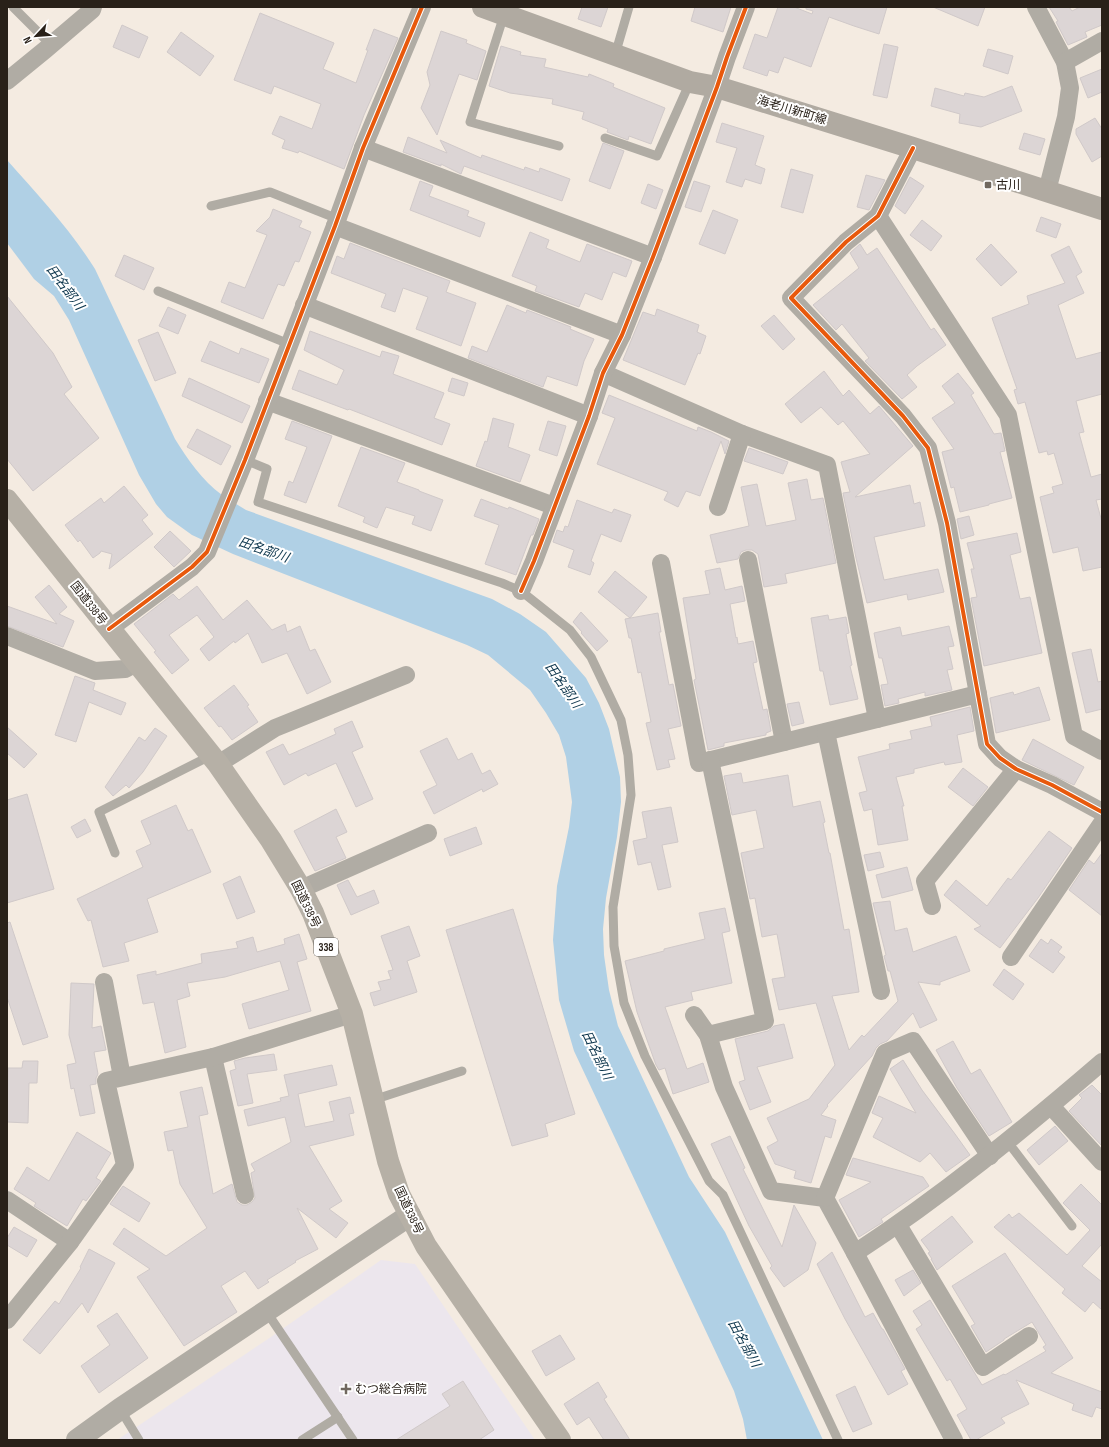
<svg xmlns="http://www.w3.org/2000/svg" width="1109" height="1447" font-family="'Sofia Sans Condensed','Noto Sans JP',sans-serif">
  <rect width="100%" height="100%" fill="#f4ebe1"/>
  <!-- medical -->
  <path fill="#ece6ed" d="M381 1260 415 1264 535 1440H117L268 1339Z"/>
  <!-- water -->
  <path fill="#b0d0e5" d="M7 160C38 195 70 229 95 269L175 439C188 460 202 480 222 495 229 500 238 505 246 510L492 599 520 614 546 632 586 678 599 703 609 729 620 777 621 802 617 837 606 898 603 929 604 955 609 990 618 1026 689 1177 725 1232 823 1440H747L743 1419 734 1391 574 1051 559 1000 553 940 557 886 569 827 572 802 566 757 559 735 546 713 530 690 488 655 467 645 233 554 192 535 167 517 156 504 139 475 69 320 54 296 34 279 7 243Z"/>
  <!-- building -->
  <g fill="#dcd5d5" stroke="#d0c9c9">
    <path d="M582 7H608L601 27 578 19Z"/>
    <path d="M695 7H731L723 32 691 21Z"/>
    <path d="M778 7H794L812 14 813 11 806 9V7H887L879 34 854 26 829 17 811 67 784 57 778 73 769 70 767 76 743 68 755 34 767 38Z"/>
    <path d="M933 7H985L978 26Z"/>
    <path d="M1049 7H1069L1072 11 1080 7H1102V25L1085 32 1087 37 1068 45 1056 22 1058 21Z"/>
    <path d="M260 13 334 43 323 69 356 83 368 50H366L374 29 398 38 364 115 344 169 299 151 298 153 282 148 285 140 272 134 280 116 312 129 321 104 274 86 271 94 234 80Z"/>
    <path d="M122 25 148 37 139 58 113 47Z"/>
    <path d="M441 31 467 40 466 43 486 51 477 80 459 74 437 135 421 108 430 85 427 72Z"/>
    <path d="M181 32 214 56 200 76 167 52Z"/>
    <path d="M884 44 898 47 887 98 873 95Z"/>
    <path d="M501 46 521 52 520 55 546 59 544 67 588 77 589 74 614 84 613 87 665 108 651 144 629 136 628 140 607 132 608 129 582 119 584 112 552 104 553 99 510 93 489 86Z"/>
    <path d="M988 49 1013 56 1008 74 983 66Z"/>
    <path d="M1102 69V92L1088 98 1080 78Z"/>
    <path d="M1012 86 1022 111 981 127 959 123 960 114 931 106 935 88 964 96 965 93 984 97Z"/>
    <path d="M1095 118 1102 129V156L1092 162 1076 134V129Z"/>
    <path d="M722 123 764 136 755 165 765 169 761 184 745 179 742 187 726 182 737 148 716 142Z"/>
    <path d="M1024 133 1045 139 1040 155 1019 149Z"/>
    <path d="M408 137 447 153 440 140 481 158 482 155 524 170 525 167 539 172 540 168 570 179 562 201 464 166 461 174 441 164V166L403 152Z"/>
    <path d="M603 143 624 151 610 189 589 181Z"/>
    <path d="M791 169 813 175 803 213 781 207Z"/>
    <path d="M866 175 885 180 869 210 857 207Z"/>
    <path d="M910 177 924 186 905 214 895 206Z"/>
    <path d="M420 181 433 186 429 196 469 211 467 216 485 223 480 237 410 210Z"/>
    <path d="M694 181 710 186 701 212 685 207Z"/>
    <path d="M648 184 663 190 656 209 641 203Z"/>
    <path d="M273 209 302 221 299 227 311 232 299 262 295 261 284 286 278 284 263 319 221 302 229 282 245 288 267 235 256 231 270 217Z"/>
    <path d="M713 210 738 220 725 254 699 244Z"/>
    <path d="M1041 217 1061 224 1056 238 1036 231Z"/>
    <path d="M922 220 942 236 931 251 910 235Z"/>
    <path d="M530 232 549 240 546 248 580 262 587 244 632 261 626 277 613 272 602 300 585 293 579 307 535 291 537 286 512 276Z"/>
    <path d="M350 243 450 281 446 292 476 303 461 346 416 329 428 297 403 288 395 312 381 307 386 294 331 273 337 256 344 259Z"/>
    <path d="M860 244 867 255 877 248 931 330 934 328 946 345 917 366 907 375 917 387 902 399 865 361 869 358 842 324 836 330 813 305 859 268 850 253Z"/>
    <path d="M991 244 1017 272 1001 286 976 259Z"/>
    <path d="M1069 246 1082 272 1076 276 1084 293 1058 305 1076 359 1102 352V394L1076 401 1084 432 1079 433 1091 477 1102 474V499L1096 500 1102 522V567L1083 571 1078 547 1053 553 1040 497 1054 493 1052 487 1063 484 1054 453 1048 455 1047 451 1039 453 1025 402 1018 404 1014 390 1017 389 992 318 1029 304 1027 296 1065 283 1051 255Z"/>
    <path d="M124 255 154 268 144 290 115 276Z"/>
    <path d="M7 296 53 353 72 387 64 394 99 438 33 491 7 459Z"/>
    <path d="M507 305 526 313 527 310 571 327 570 329 594 339 584 361 577 386 547 376 543 387 468 358 472 346 487 352Z"/>
    <path d="M168 307 186 315 178 334 159 326Z"/>
    <path d="M657 309 699 325 697 332 706 336 700 354 698 353 685 385 623 360 643 312 655 316Z"/>
    <path d="M774 315 795 339 783 350 761 326Z"/>
    <path d="M310 331 380 357 382 351 399 356 393 374 444 393 434 418 450 424 442 445 349 409 348 410 292 389 299 370 337 385 344 370 304 350Z"/>
    <path d="M158 332 176 373 155 381 138 340Z"/>
    <path d="M210 341 239 354 241 348 269 359 259 383 201 361Z"/>
    <path d="M824 371 843 396 849 390 870 414 879 406 913 446 855 497 910 485 914 504 920 502 925 526 874 537 884 580 938 569 944 592 908 600 907 594 867 603 856 558 843 493 850 492 841 462 870 454 843 421 838 425 821 407 801 423 785 404Z"/>
    <path d="M958 373 974 393 971 395 994 434 1001 433 1005 451 1000 452 1012 498 989 504V505L960 512 954 487 951 488 942 452 954 449 932 418 955 403 942 386Z"/>
    <path d="M189 378 250 406 242 423 182 396Z"/>
    <path d="M452 378 468 383 464 396 448 391Z"/>
    <path d="M609 395 697 431 698 427 711 432 729 441 725 454 721 441 700 496 686 491 678 507 664 500 668 492 597 464 615 418 602 413Z"/>
    <path d="M493 418 514 424 508 447 530 455 520 482 476 466 485 441 487 442Z"/>
    <path d="M292 421 332 436 306 503 284 495 289 481 293 483 307 447 285 439Z"/>
    <path d="M548 421 566 426 557 456 539 450Z"/>
    <path d="M197 429 231 446 221 465 187 447Z"/>
    <path d="M361 447 405 463 397 482 419 490V491L443 500 431 531 412 524 415 516 386 507 377 528 363 522 365 517 338 506Z"/>
    <path d="M749 448 788 462 783 474 744 461Z"/>
    <path d="M807 479 811 500 823 498 836 563 785 574 787 583 764 587 758 554 752 550H746L741 552 738 559 717 563 710 535 749 526 741 487 757 484 766 526 796 520 788 483Z"/>
    <path d="M124 486 148 515 142 520 153 534 109 569 112 554 101 551 100 553 93 558 80 540 78 542 65 525 101 498 104 503Z"/>
    <path d="M481 499 508 509 509 507 539 519 533 535H531L516 575 485 564 499 525 474 516Z"/>
    <path d="M577 500 612 513 614 509 631 515 621 542 601 534 591 561 594 563 590 575 568 567 574 550 553 542 557 530 563 532 565 526 568 527Z"/>
    <path d="M969 516 974 535 961 539 957 519Z"/>
    <path d="M170 531 191 551 174 567 154 547Z"/>
    <path d="M1017 533 1021 552 1010 555 1020 599 1030 597 1042 653 984 666 971 598 977 597 971 569H974L967 543Z"/>
    <path d="M720 568 725 590 742 586 745 601 730 604 736 638 737 637 738 644 753 641 757 662 753 663 763 710 767 709 771 731 766 733V735L724 743V746L708 750 694 680 696 679 683 598 710 594 705 571Z"/>
    <path d="M615 571 647 597 630 618 598 592Z"/>
    <path d="M49 585 67 607 59 614 74 621 63 647 7 626V606L57 624 35 597Z"/>
    <path d="M197 586 223 620 247 600 272 630 285 624 287 632 300 626 310 651 315 649 331 682 307 694 287 653 262 663 248 633 235 643 234 641 209 661 200 649 214 637 197 615 169 635 189 660 172 674 154 652 156 651 134 624 173 594 179 600Z"/>
    <path d="M581 612 608 641 597 651 581 633 582 632 573 622Z"/>
    <path d="M658 613 661 632H659L669 685 673 684 681 726 668 729 675 759 668 760 670 767 657 770 646 723 651 722 641 672 638 673 631 638H629L625 619Z"/>
    <path d="M828 615 829 620 846 617 849 633 846 634 852 665 850 666 858 699 830 705 823 671H820L811 618Z"/>
    <path d="M949 626 954 646 948 647 953 669 947 670 952 690 925 696V692L898 699 899 703 885 706 881 685 888 684 882 658H879L874 633 900 627 902 636Z"/>
    <path d="M1091 649 1098 682 1102 681V709L1086 713 1072 653Z"/>
    <path d="M75 676 95 683 93 690 126 703 121 715 89 702 76 742 55 735Z"/>
    <path d="M234 685 249 705 247 706 258 722 232 740 221 726 219 727 204 708Z"/>
    <path d="M1039 687 1050 720 996 733 990 698 1013 692 1014 695Z"/>
    <path d="M799 702 804 723 792 726 787 704Z"/>
    <path d="M970 707 974 731 957 735 962 762 945 765 944 762 914 769V773L896 777 904 806H902L908 840 878 845 872 809 864 811 859 793 867 791 858 757 890 749 889 744 912 739 910 731 932 726 930 717Z"/>
    <path d="M352 721 363 747 352 752 373 799 356 807 336 763 308 776 306 773 284 785 266 752 283 744 289 755 336 734 334 729Z"/>
    <path d="M7 727 37 754 24 768 7 753Z"/>
    <path d="M155 728 167 736 143 772 129 788 126 785 113 796 105 787 139 737 145 741Z"/>
    <path d="M447 738 458 760 472 753 482 774 490 770 498 784 483 792 482 789 434 814 423 792 437 785 420 751Z"/>
    <path d="M1033 739 1084 767 1074 785 1022 760Z"/>
    <path d="M963 768 988 787 973 806 948 787Z"/>
    <path d="M741 773 743 783 788 775 793 807 820 801 825 822 823 823 829 853H830L844 930 849 929 859 992 832 996 849 1050 862 1035 864 1037 898 1001 890 971H888L884 956 886 955 873 903 890 901 895 931 907 928 913 952 956 936 970 971 940 982V985L918 982 937 1020 920 1028 913 1013 887 1041 880 1044 876 1048 872 1056 827 1105 828 1106 821 1115 836 1120 831 1138 825 1136 811 1183 794 1178 796 1171 775 1164 767 1147 778 1141 767 1118 809 1099 835 1065 816 1003 779 1010 772 979 785 977 777 934 762 937 755 898 750 899 741 853 764 848 756 810 732 815 724 776Z"/>
    <path d="M27 794 54 889 7 903V800Z"/>
    <path d="M176 805 188 831 192 829 211 872 147 899 158 932 124 943 129 961 103 967 91 920 88 921 77 899 143 867 136 851 151 844 141 821Z"/>
    <path d="M671 807 678 842 662 845 671 887 658 890 651 862 638 865 633 841 647 838 642 812Z"/>
    <path d="M336 809 347 832 336 837 346 858 315 871 294 831Z"/>
    <path d="M85 819 91 831 77 838 71 827Z"/>
    <path d="M476 827 482 844 450 856 444 839Z"/>
    <path d="M1049 831 1072 848 1038 898 1000 948 974 929 981 926 944 895 956 880 987 906 1008 878 1011 880Z"/>
    <path d="M880 852 884 867 868 871 864 855Z"/>
    <path d="M1102 853V916L1069 890 1089 860 1094 864Z"/>
    <path d="M907 867 913 890 882 898 876 875Z"/>
    <path d="M240 876 255 912 237 919 223 884Z"/>
    <path d="M348 880 357 897 374 890 379 903 351 915 337 885Z"/>
    <path d="M725 908 730 931 722 933 732 983 691 992 693 1000 665 1007 687 1069 703 1063 709 1082 673 1094 665 1068 659 1070 656 1065 637 1012 625 961 664 951V949L705 939 699 913Z"/>
    <path d="M513 909 575 1114 545 1124 548 1136 512 1146 446 930Z"/>
    <path d="M10 922 48 1037 23 1045 7 997V923Z"/>
    <path d="M409 926 420 956 407 961 417 992 374 1006 370 993 381 990 378 982 391 979 388 971 393 970 381 936Z"/>
    <path d="M299 934 307 959 297 962 311 1011 249 1029 242 1004 289 990 280 961 225 977 187 983 190 996 177 1000 186 1047 165 1053 154 1002 143 1004 137 975 156 971V975L202 963 201 954 238 948 236 942 253 937 257 952 285 944 284 939Z"/>
    <path d="M1041 939 1048 944 1051 939 1062 947 1058 952 1065 957 1053 973 1029 956Z"/>
    <path d="M1004 969 1024 984 1013 1000 993 985Z"/>
    <path d="M71 983 94 984 92 1028 101 1026 106 1050 94 1052 98 1074 96 1078V1084L90 1085 95 1113 80 1116 74 1088 71 1089 67 1065 76 1063 69 1035Z"/>
    <path d="M784 1024 793 1058 757 1067 771 1102 750 1110 739 1082 745 1080 735 1039 768 1031 774 1026Z"/>
    <path d="M953 1041 971 1074 980 1069 1012 1122 989 1136 957 1088 936 1050Z"/>
    <path d="M274 1054 277 1070 247 1074 253 1103 238 1106 230 1071 236 1069 234 1061 245 1058Z"/>
    <path d="M903 1060 922 1090 955 1134 970 1155 946 1172 930 1153 920 1162 873 1137 883 1118 872 1113 879 1096 916 1113 890 1069Z"/>
    <path d="M23 1061H38L37 1083H29L28 1123 7 1122 8 1068H22Z"/>
    <path d="M332 1065 337 1085 298 1094 305 1127 334 1121 329 1102 350 1097 354 1113 349 1114 354 1135 309 1146 342 1201 329 1209 348 1223 336 1238 297 1208 318 1249 295 1261 296 1262 267 1280 269 1282 258 1289 245 1271 221 1286 237 1312 184 1346 137 1277 150 1269 113 1244 124 1228 166 1256 207 1228 180 1184 173 1150 168 1151 164 1132 188 1127 180 1092 202 1087 208 1114 199 1116 213 1194 232 1184 237 1202 242 1205H247L252 1202 255 1198 251 1173 255 1171 251 1164 291 1142 285 1117 248 1126 244 1110 281 1101 280 1098 289 1096 284 1075Z"/>
    <path d="M1092 1085 1102 1095V1146L1069 1111 1082 1098 1079 1095Z"/>
    <path d="M1055 1126 1068 1141 1039 1165 1027 1150Z"/>
    <path d="M77 1132 111 1153 96 1178 101 1181 86 1201 83 1199 67 1226 34 1206 36 1203 14 1189 27 1167 49 1181Z"/>
    <path d="M730 1136 745 1168 743 1169 782 1247 794 1205 816 1243 808 1270 784 1287 770 1268 772 1266 749 1226 711 1144Z"/>
    <path d="M853 1158 923 1177 929 1186 881 1219 883 1222 859 1237 839 1200 871 1182 846 1175Z"/>
    <path d="M1081 1184 1102 1205V1244L1082 1266 1102 1282V1310L1093 1302 1085 1312 1062 1293 1065 1289 994 1227 1009 1214 1012 1218 1019 1213 1067 1255 1090 1230 1063 1203Z"/>
    <path d="M123 1186 150 1203 139 1222 110 1204Z"/>
    <path d="M952 1216 973 1242 937 1270 931 1259H932L928 1253 930 1252 921 1240Z"/>
    <path d="M14 1227 37 1240 27 1257 7 1245V1238Z"/>
    <path d="M89 1249 115 1263 88 1313 82 1303 40 1354 23 1340 55 1301 59 1304 81 1268 80 1267Z"/>
    <path d="M832 1252 865 1317 873 1313 882 1329H883L905 1369 901 1371 908 1384 888 1395 845 1319 817 1264Z"/>
    <path d="M1005 1253 1073 1358 1051 1373 1102 1392V1409L1096 1407 1092 1417 1072 1410 1074 1404 1016 1380 1029 1404 1001 1418 1005 1423 976 1440H971L957 1415 967 1409 950 1379 947 1381 916 1329 922 1325 913 1311 930 1300 982 1385 1004 1374 1005 1375 1046 1351 1043 1347 1046 1345 1032 1322 1004 1339V1340L986 1352 971 1326 975 1324 952 1286Z"/>
    <path d="M913 1270 921 1283 904 1296 895 1280Z"/>
    <path d="M117 1313 148 1358 99 1393 81 1366 110 1345 97 1326Z"/>
    <path d="M560 1335 575 1359 546 1376 532 1351Z"/>
    <path d="M463 1381 494 1430 479 1440H396L450 1406 442 1394Z"/>
    <path d="M598 1382 607 1397 604 1399 630 1440H604L589 1417 577 1425 564 1404Z"/>
    <path d="M855 1386 872 1424 853 1432 836 1395Z"/>
  </g>
  <g fill="none" stroke-linecap="round" stroke-linejoin="round">
    <!-- service -->
    <g stroke="#b0aca4" stroke-width="9">
      <path d="M13 7 51 45"/>
      <path d="M504 15 470 122 559 146"/>
      <path d="M615 55 629 7"/>
      <path d="M605 138 657 156 690 82"/>
      <path d="M211 206 270 192 338 219"/>
      <path d="M158 291 289 344"/>
      <path d="M245 460 267 469 258 502 502 583 521 591 570 630 591 657 621 720 628 755 631 795 613 907 614 946 624 1003 645 1056 709 1181 723 1195 838 1440"/>
      <path d="M115 853 99 812 210 756"/>
      <path d="M373 1100 462 1071"/>
      <path d="M1007 1141 1072 1226"/>
      <path d="M266 1311 353 1440"/>
      <path d="M120 1409 139 1440"/>
      <path d="M302 1440 338 1417"/>
    </g>
    <!-- minor -->
    <g stroke="#b0aca4" stroke-width="18">
      <path d="M1036 7 1065 62 1070 88 1066 117 1047 191"/>
      <path d="M1065 62 1102 41"/>
      <path d="M7 81 45 50 92 10 93 7"/>
      <path d="M363 148 653 257"/>
      <path d="M913 148 878 216 846 242 791 298 903 416 928 448 947 523 987 744 1000 758 1016 769 1052 785 1102 812"/>
      <path d="M878 216 1008 415 1074 736 1102 751"/>
      <path d="M335 226 622 335"/>
      <path d="M304 305 589 416"/>
      <path d="M603 373 742 434 827 465 877 719"/>
      <path d="M267 401 554 506"/>
      <path d="M718 507 742 434"/>
      <path d="M748 560 784 742"/>
      <path d="M661 563 699 763 978 694"/>
      <path d="M521 591 534 561 589 416 603 373 622 335 653 257 717 87 727 57 746 7"/>
      <path d="M109 629 192 567 207 552 245 460 335 226 363 148 422 7"/>
      <path d="M7 636 95 671 125 669 136 663"/>
      <path d="M826 732 881 991"/>
      <path d="M218 764 275 728 406 675"/>
      <path d="M301 889 428 833"/>
      <path d="M932 906 925 881 1016 769"/>
      <path d="M1011 957 1102 823"/>
      <path d="M104 982 122 1077"/>
      <path d="M694 1015 708 1035 724 1087 771 1191 825 1198 855 1253"/>
      <path d="M708 1035 765 1021 710 760"/>
      <path d="M213 1057 245 1195"/>
      <path d="M1051 1106 1102 1162"/>
      <path d="M825 1198 885 1053 913 1041 990 1156"/>
      <path d="M7 1200 70 1242"/>
      <path d="M898 1225 983 1367 1029 1336"/>
      <path d="M7 1320 70 1242 125 1165 106 1081 213 1057 352 1014"/>
      <path d="M954 1440 855 1253C942 1196 1023 1130 1102 1062"/>
    </g>
    <!-- tertiary -->
    <path stroke="#b0aca4" stroke-width="22" d="M77 1440 120 1409 410 1215"/>
    <!-- secondary -->
    <path stroke="#b0aaa1" stroke-width="22" d="M483 7 690 82 717 87 913 148 1102 209"/>
    <!-- trunk -->
    <path stroke="#b6b0a6" stroke-width="22" d="M7 500 218 764 271 840 301 889 313 913 352 1014 388 1161 399 1194 426 1246 560 1440"/>
    <defs>
      <g id="cycleway">
        <path d="M913 148 878 216 846 242 791 298 903 416 928 448 947 523 987 744 1000 758 1016 769 1052 785 1102 812"/>
        <path d="M521 591 534 561 589 416 603 373 622 335 653 257 717 87 727 57 746 7"/>
        <path d="M109 629 192 567 207 552 245 460 335 226 363 148 422 7"/>
      </g>
    </defs>
    <!-- cycleway casing -->
    <use href="#cycleway" stroke="#fff" stroke-width="6"/>
    <!-- cycleway -->
    <use href="#cycleway" stroke="#e8590c" stroke-width="4"/>
  </g>
  <!-- markers -->
  <g fill="#70685f" stroke="#fff" stroke-width="1.5">
    <rect x="984" y="181" width="8" height="8" rx="2"/>
    <path d="M344 1383h4v4h4v4h-4v4h-4v-4h-4v-4h4z"/>
  </g>
  <g text-anchor="middle" stroke-width="4" stroke-linejoin="round" paint-order="stroke">
    <!-- shield labels -->
    <rect fill="#fff" stroke="#69645e" stroke-width="1" x="314" y="938" width="24" height="18" rx="3"/>
    <g font-size="11" font-weight="bold" fill="#292119">
      <text x="326" y="951">338</text>
    </g>
    <!-- street labels -->
    <g font-size="12" fill="#292119" stroke="#fff">
      <text transform="translate(792 110) rotate(17)" y="4">海老川新町線</text>
      <text transform="translate(89 603) rotate(52)" y="4">国道338号</text>
      <text transform="translate(306 904) rotate(64)" y="4">国道338号</text>
      <text transform="translate(409 1210) rotate(65)" y="4">国道338号</text>
    </g>
    <!-- poi labels -->
    <g font-size="12" fill="#292119" stroke="#fff" text-anchor="start">
      <text x="996" y="189">古川</text>
      <text x="355" y="1393">むつ総合病院</text>
    </g>
    <!-- water labels -->
    <g font-size="13" font-style="italic" fill="#0d364d" stroke="#fff">
      <text transform="translate(66 287) rotate(53)" y="5">田名部川</text>
      <text transform="translate(264 549) rotate(19)" y="5">田名部川</text>
      <text transform="translate(564 685) rotate(55)" y="5">田名部川</text>
      <text transform="translate(598 1055) rotate(64)" y="5">田名部川</text>
      <text transform="translate(745 1343) rotate(61)" y="5">田名部川</text>
    </g>
  </g>
  <!-- border -->
  <rect width="1109" height="1447" fill="none" stroke="#292119" stroke-width="16"/>
  <!-- north arrow -->
  <g transform="translate(36 36) rotate(244)" stroke="#ffffff" stroke-width="3" paint-order="stroke">
  <path d="M0-3L7 15L0 10L-7 15Z" fill="#292119"/>
  <text y="-6" font-size="11" font-weight="bold" text-anchor="middle" fill="#292119">N</text>
  </g>
</svg>
